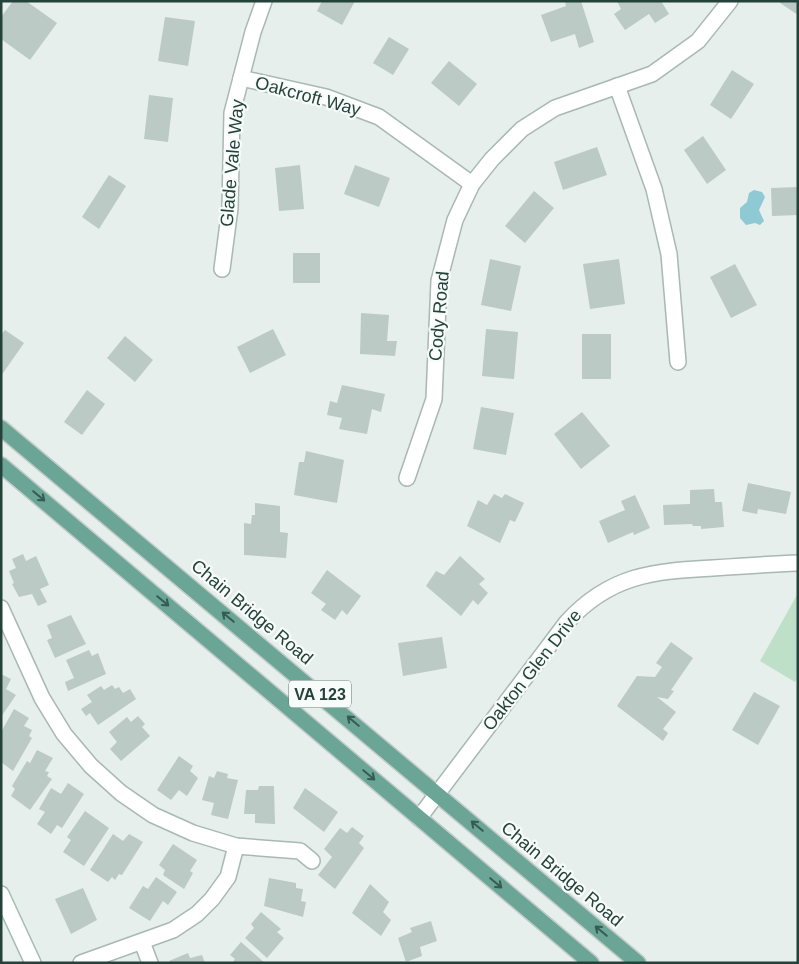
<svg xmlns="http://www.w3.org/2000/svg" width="799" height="964" font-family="Helvetica,sans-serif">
  <rect width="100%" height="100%" fill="#e6efeb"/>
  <!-- green -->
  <path fill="#bfe0c8" d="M798 593V677L795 682 760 661Z"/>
  <!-- water -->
  <path fill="#8ec9d4" d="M754 190 762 192 765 197 759 210 764 221 760 225 755 223 746 225 740 218V208L747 202 749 193Z"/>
  <!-- building -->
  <g fill="#bbcac4">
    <path d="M13 1H26L57 23 30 60 1 39V17Z"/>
    <path d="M322 1H355L342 25 317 11Z"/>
    <path d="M565 1H581L594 42 579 48 575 34 551 42 541 15 566 6Z"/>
    <path d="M617 1H661L669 14 655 23 649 14 625 30 614 14 621 9Z"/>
    <path d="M782 1H798V15L780 3Z"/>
    <path d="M165 17 195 21 188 66 158 61Z"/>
    <path d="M389 37 409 49 393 75 373 63Z"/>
    <path d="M449 61 477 84 459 106 431 83Z"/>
    <path d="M732 70 754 84 731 119 710 105Z"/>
    <path d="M149 95 173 98 168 142 144 139Z"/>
    <path d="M703 136 726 170 707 184 684 150Z"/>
    <path d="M597 147 607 175 563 190 554 162Z"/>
    <path d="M300 165 304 209 279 211 275 168Z"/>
    <path d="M355 165 390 178 379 207 344 194Z"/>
    <path d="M109 175 126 186 99 229 82 217Z"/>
    <path d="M798 187V215L772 216 771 188Z"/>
    <path d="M534 191 554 208 525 243 505 226Z"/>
    <rect x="293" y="253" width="27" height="30"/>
    <path d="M490 259 521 266 511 311 481 305Z"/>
    <path d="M619 259 625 304 590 309 583 264Z"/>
    <path d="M735 264 757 305 731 318 710 277Z"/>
    <path d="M361 313 389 315 387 341H397L395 356 360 354Z"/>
    <path d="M273 329 286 355 250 373 237 347Z"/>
    <path d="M486 329 518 332 514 379 482 376Z"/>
    <path d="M5 330 24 343 1 376V335Z"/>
    <rect x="582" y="334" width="29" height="45"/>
    <path d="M125 336 153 360 135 382 107 358Z"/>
    <path d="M342 385 385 394 381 412 372 409 367 434 339 429 342 418 327 415 330 401 337 403Z"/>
    <path d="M87 390 105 404 82 435 64 422Z"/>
    <path d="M481 407 514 413 506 455 473 449Z"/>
    <path d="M582 412 610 446 581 469 554 434Z"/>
    <path d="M306 451 344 460 337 503 294 495 299 462H304Z"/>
    <path d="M748 483 791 492 786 514 758 509 757 514 742 511Z"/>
    <path d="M714 489 715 502H722L724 527 701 529V526H693L692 524 664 525 663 505 690 504V490Z"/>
    <path d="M494 494 502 498 505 494 524 503 515 522 510 520 500 543 467 526 478 500 487 505Z"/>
    <path d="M635 495 650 528 634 535 633 532 608 543 599 521 625 510 621 501Z"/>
    <path d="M255 503 280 506V532L288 533 286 558 244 555V523L251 524 252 515H255Z"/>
    <path d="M23 554 26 561 36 556 49 585 40 589 47 602 38 606 32 594 19 597 12 584 14 583 9 571 16 568 12 559Z"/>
    <path d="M460 556 485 579 479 584 488 593 478 605 473 600 461 616 426 586 436 571 444 575Z"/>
    <path d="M327 570 361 596 347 615 342 610 335 620 321 610 326 604 311 593Z"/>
    <path d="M71 615 86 644 55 658 47 640 52 638 47 625Z"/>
    <path d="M442 637 447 668 403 676 398 643Z"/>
    <path d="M671 642 693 658 671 690 674 691 668 699 657 697 676 712 663 729 668 733 663 741 617 706 637 676 655 677 662 667 656 663Z"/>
    <path d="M89 650 92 656 98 653 106 674 68 691 65 682 74 678 66 660Z"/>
    <path d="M1 674 11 679 6 689 16 695 1 717Z"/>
    <path d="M112 685 115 689 119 687 123 693 130 689 136 699 98 725 90 713 86 716 81 709 92 702 87 695 101 686 104 690Z"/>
    <path d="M754 692 780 706 758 745 732 730Z"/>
    <path d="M14 709 29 718 24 726 32 730 29 736 32 738 13 771 1 762V732Z"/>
    <path d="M138 716 145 724 142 727 150 736 121 761 110 749 117 742 109 732 127 717 131 722Z"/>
    <path d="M37 750 53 758 45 771 49 772 47 776 52 779 30 810 11 796 15 789 12 786 27 761 30 763Z"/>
    <path d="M179 756 193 766 190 771 198 778 187 796 179 790 171 800 157 790Z"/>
    <path d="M217 771 228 774 227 778 238 780 228 819 211 815 214 803 202 800 209 776 214 778Z"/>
    <path d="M68 783 84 794 62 828 57 825 51 834 37 824 45 812 39 809 51 788 61 794Z"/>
    <path d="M259 786H274L275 824 255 823V814H244L246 790H258Z"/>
    <path d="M305 788 338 812 324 832 293 808Z"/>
    <path d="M85 811 109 828 84 866 63 852 71 840 67 837Z"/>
    <path d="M352 827 364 836 359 843 364 848 335 889 318 875 332 857 324 849 340 828 347 833Z"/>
    <path d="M113 834 123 841 129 834 143 842 122 875 119 874 115 880 112 877 108 882 90 870Z"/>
    <path d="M173 844 197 860 190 871 193 873 184 889 163 875 165 870 159 865Z"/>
    <path d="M156 877 177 892 168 905 163 901 150 921 129 908 143 886 148 889Z"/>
    <path d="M269 878 296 883V888L303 889 301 901 306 902 303 917 264 906Z"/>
    <path d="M370 884 389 902 383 912 391 920 381 936 352 913Z"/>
    <path d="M83 888 97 920 71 934 55 899Z"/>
    <path d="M261 912 281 929 277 932 284 938 267 958 245 938 254 928 251 924Z"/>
    <path d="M431 921 437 941 420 947 422 956 406 962 398 938 412 932 410 928Z"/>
    <path d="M241 942 265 963H232L235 959 230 955Z"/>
    <path d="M188 953 190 958 202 955 205 963H170L169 961Z"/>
  </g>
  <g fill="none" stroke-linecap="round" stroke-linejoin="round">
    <defs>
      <g id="street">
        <path d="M241 78 326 97 379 117 472 184"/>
        <path d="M617 86 654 189 669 254 678 362"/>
        <path d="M222 269 230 208 232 113 253 32 264 1"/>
        <path d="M407 478 434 399 439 281 455 220 472 184 492 159 522 129 555 108 652 74 698 41 730 1"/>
        <path d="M1 608 42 698 64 734 91 766 121 793 153 815 193 833 236 846 300 851 312 861"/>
        <path d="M419 818 567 622C610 575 653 571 713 568 741 566 770 564 798 563"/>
        <path d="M142 942 150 963"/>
        <path d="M81 963 173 930 197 914 212 899 228 877 236 846"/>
      </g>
      <path id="secondary" d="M1 894 33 963"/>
      <g id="primary">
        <path d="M1 428 638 963"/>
        <path d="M1 465 591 963"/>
      </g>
    </defs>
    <!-- street casing -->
    <use href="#street" stroke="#a8b8b2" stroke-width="18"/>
    <!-- secondary casing -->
    <use href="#secondary" stroke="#a4bbb3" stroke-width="18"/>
    <!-- primary casing -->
    <use href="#primary" stroke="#c2cac8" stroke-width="18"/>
    <!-- street -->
    <use href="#street" stroke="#fff" stroke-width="15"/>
    <!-- secondary -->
    <use href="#secondary" stroke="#fff" stroke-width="15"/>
    <!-- primary -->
    <use href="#primary" stroke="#6aa596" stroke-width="15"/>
  </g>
  <!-- one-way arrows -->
  <defs><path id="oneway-shaft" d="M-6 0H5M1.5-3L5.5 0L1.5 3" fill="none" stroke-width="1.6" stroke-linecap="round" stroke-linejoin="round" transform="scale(1.25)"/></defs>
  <g stroke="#365b51">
    <use href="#oneway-shaft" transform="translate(39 496) rotate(40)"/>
    <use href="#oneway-shaft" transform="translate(163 601) rotate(40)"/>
    <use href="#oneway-shaft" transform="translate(228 617) rotate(-140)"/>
    <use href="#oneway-shaft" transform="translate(353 721) rotate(-140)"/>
    <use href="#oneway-shaft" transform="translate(369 775) rotate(40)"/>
    <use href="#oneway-shaft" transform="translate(477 826) rotate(-140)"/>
    <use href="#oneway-shaft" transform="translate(496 883) rotate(40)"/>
    <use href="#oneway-shaft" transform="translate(601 931) rotate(-140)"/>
  </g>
  <g text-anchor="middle" stroke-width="4.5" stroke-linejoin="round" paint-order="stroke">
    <!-- shield labels -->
    <rect fill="#f7fbf9" stroke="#637a73" stroke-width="1" x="289" y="680.5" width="62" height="27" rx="4"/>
    <g font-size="16" font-weight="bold" fill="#24423a">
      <text x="320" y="700">VA 123</text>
    </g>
    <!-- street labels -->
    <g font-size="18" fill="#24423a" stroke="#f7fbf9">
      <text transform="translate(308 96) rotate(15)" y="6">Oakcroft Way</text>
      <text transform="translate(232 163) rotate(-85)" y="6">Glade Vale Way</text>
      <text transform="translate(439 316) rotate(-85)" y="6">Cody Road</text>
      <text transform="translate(252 612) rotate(40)" y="6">Chain Bridge Road</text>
      <text transform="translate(532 670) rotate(-52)" y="6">Oakton Glen Drive</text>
      <text transform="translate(562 874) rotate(40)" y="6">Chain Bridge Road</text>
    </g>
  </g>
  <!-- border -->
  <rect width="799" height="964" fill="none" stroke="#24423a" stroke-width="5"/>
</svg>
